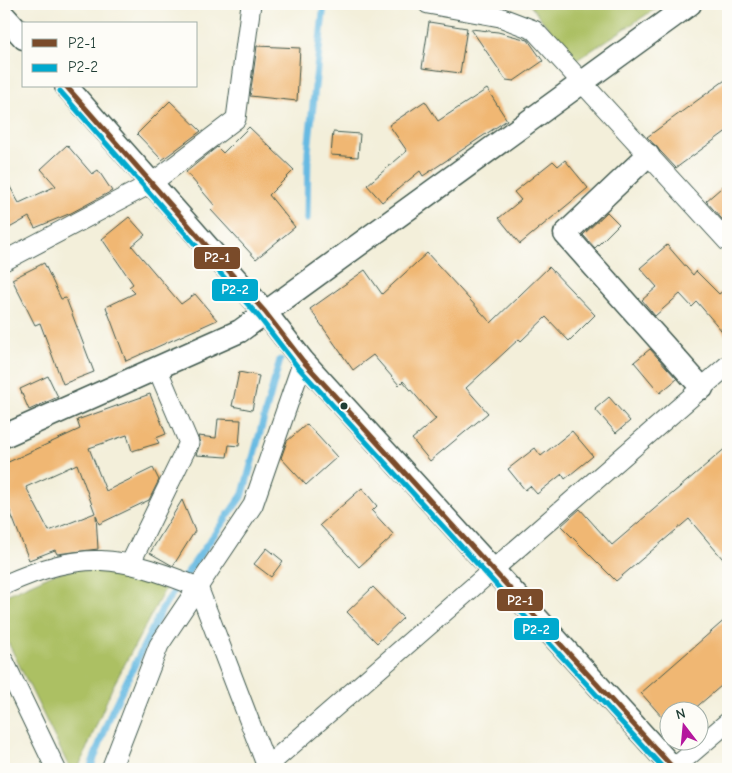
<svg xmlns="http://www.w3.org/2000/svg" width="732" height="773" font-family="'Comic Neue',sans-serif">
  <rect width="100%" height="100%" fill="#fdfcf7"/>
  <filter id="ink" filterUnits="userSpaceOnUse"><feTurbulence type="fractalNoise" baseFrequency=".02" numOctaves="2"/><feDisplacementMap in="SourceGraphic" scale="10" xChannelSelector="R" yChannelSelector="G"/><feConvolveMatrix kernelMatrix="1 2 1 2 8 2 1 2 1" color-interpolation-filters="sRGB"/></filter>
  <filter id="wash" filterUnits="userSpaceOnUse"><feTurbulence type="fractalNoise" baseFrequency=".0096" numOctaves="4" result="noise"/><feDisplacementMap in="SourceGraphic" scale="20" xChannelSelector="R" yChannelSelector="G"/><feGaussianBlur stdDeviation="1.12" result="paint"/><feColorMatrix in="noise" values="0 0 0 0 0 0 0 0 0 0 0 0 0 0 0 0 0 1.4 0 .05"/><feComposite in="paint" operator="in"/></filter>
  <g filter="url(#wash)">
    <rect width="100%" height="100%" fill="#f3efda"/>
    <!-- green -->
    <g fill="#acc063" stroke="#667e4c">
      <path d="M529 4H663L575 61Z"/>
      <path d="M83 568 130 574 165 589 112 688 78 769H70L4 634V596L53 574Z"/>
    </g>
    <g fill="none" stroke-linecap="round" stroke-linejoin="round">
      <!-- stream -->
      <g stroke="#66bae2" stroke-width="7">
        <path d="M307 219 308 151 324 4"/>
        <path d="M90 769 112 711 163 607 243 494 280 360"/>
      </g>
    </g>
    <g id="blocks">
      <!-- building -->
      <g fill="#f0b773" fill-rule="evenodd">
        <path d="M429 22 467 28 460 73 422 68Z"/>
        <path d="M471 29 498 32 528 40 543 61 514 81 506 80Z"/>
        <path d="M257 46 300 48 297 101 250 96Z"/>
        <path d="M728 78V130L676 168 647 137Z"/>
        <path d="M487 89 507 120 423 176 420 171 382 202 367 185 407 151 389 125 425 101 438 121Z"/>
        <path d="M170 101 201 131 162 160 137 134Z"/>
        <path d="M249 127 294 170 269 195 295 227 256 259 211 210 215 206 186 172 217 147 223 153Z"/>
        <path d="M333 132 360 134 358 157 331 155Z"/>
        <path d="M67 145 92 174 98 170 112 191 71 213 35 228 29 217 4 231V176L19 203 56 186 41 169Z"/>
        <path d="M565 160 588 188 520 244 499 218 521 200 514 192 553 161 558 166Z"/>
        <path d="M728 182V226L706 201Z"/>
        <path d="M607 212 619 224 595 248 583 235Z"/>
        <path d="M129 217 145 235 132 246 181 304 195 294 217 320 126 361 106 307 135 293 129 287 133 284 102 239Z"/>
        <path d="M667 245 693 275 696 271 719 294 728 287V338L697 302 692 307 680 294 655 316 642 300 657 287 640 268Z"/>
        <path d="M427 253 491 323 549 267 595 315 569 341 546 317 521 341 519 339 466 388 488 413 430 461 412 439 436 419 403 381 399 385 373 355 353 370 310 309 365 270 382 294Z"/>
        <path d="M44 263 61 299 66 298 94 372 63 384 40 323 35 325 12 279Z"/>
        <path d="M650 349 677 379 660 393 634 362Z"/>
        <path d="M239 372 259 376 252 410 232 406Z"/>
        <path d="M48 376 58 397 29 410 20 389Z"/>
        <path d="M150 394 166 434 156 438 159 443 132 451 127 435 89 448 106 491 153 468 159 480 149 500 99 524 96 515 98 549 57 554 55 550 29 560 8 506 4 507V464L80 429 77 420ZM77 464 95 513 49 531 26 487Z"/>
        <path d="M609 397 630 421 616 433 595 409Z"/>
        <path d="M218 419 241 420 239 446 229 445 227 457 196 455 200 444 198 436 216 438Z"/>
        <path d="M307 424 337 457 306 485 281 458 287 441Z"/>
        <path d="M572 431 593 456 565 479 562 474 537 494 530 486 525 490 508 469 535 448 541 456Z"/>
        <path d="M728 446V565L689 519 616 581 561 526 580 509 612 545Z"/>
        <path d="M362 488 377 506 372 511 394 535 359 567 320 525Z"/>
        <path d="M182 500 195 531 173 566 150 553Z"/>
        <path d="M267 548 283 561 271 577 254 564Z"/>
        <path d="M373 587 403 618 377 643 347 612Z"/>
        <path d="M728 617V680L693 710H670V726L641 693Z"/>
      </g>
    </g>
  </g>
  <g filter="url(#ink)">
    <use href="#blocks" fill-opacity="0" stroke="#3f584d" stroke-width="1"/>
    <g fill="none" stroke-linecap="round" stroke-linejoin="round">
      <defs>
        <g id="minor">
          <path d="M428 4 500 17 534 30 728 242"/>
          <path d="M4 261 152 183 236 119 251 4"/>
          <path d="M130 564 189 443 157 368"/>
          <path d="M4 585C84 549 118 555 198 587L267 767"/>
          <path d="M4 661 56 769"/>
          <path d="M111 769 159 645 253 505 303 361"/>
          <path d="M264 769 728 365"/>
          <path d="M673 769 728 722"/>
        </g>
        <g id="tertiary">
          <path d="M4 16 24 38"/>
          <path d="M66 86 265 312 303 361 674 769"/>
          <path d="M648 155 565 234 702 388"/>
          <path d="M4 436 240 331 690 4"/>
        </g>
      </defs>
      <!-- minor casing -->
      <use href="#minor" stroke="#3f584d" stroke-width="21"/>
      <!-- tertiary casing -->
      <use href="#tertiary" stroke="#3f584d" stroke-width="25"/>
      <!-- minor -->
      <use href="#minor" stroke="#fff" stroke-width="19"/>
      <!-- tertiary -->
      <use href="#tertiary" stroke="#fff" stroke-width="22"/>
      <defs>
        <path id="bus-1" d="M66 86 265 312 303 361 674 769"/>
        <path id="bus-2" d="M60 91 259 317 297 366 664 769"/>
      </defs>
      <!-- bus-1 casing -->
      <use href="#bus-1" stroke="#fdfcf7" stroke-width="9"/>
      <!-- bus-2 casing -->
      <use href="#bus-2" stroke="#fdfcf7" stroke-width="9"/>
      <!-- bus-1 -->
      <use href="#bus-1" stroke="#7a4b2a" stroke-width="5"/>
      <!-- bus-2 -->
      <use href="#bus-2" stroke="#00a9ce" stroke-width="5"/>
    </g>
  </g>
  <!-- markers -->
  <circle fill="#1f3d34" stroke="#fdfcf7" stroke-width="2" cx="344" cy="406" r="4.5"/>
  <g stroke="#fdfcf7" stroke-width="2">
    <rect x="193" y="246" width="48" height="24" rx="5" fill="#7a4b2a"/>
    <rect x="211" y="278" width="48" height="24" rx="5" fill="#00a9ce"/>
    <rect x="496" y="588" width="48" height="24" rx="5" fill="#7a4b2a"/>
    <rect x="513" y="617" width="47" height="24" rx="5" fill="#00a9ce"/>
  </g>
  <g font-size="14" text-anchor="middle" font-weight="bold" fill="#fff">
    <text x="217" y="262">P2-1</text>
    <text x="235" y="294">P2-2</text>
    <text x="520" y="605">P2-1</text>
    <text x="536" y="634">P2-2</text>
  </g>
  <!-- margin -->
  <rect width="732" height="773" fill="none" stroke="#fdfcf7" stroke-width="20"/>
  <!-- legend -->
  <rect x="22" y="22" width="175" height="65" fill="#fdfcf7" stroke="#a4b0a9"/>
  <rect x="32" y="39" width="25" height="8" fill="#7a4b2a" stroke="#a4b0a9"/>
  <text x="68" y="48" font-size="15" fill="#1f3d34">P2-1</text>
  <rect x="32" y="64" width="25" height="8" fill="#00a9ce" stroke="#a4b0a9"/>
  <text x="68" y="72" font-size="15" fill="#1f3d34">P2-2</text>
  <!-- north arrow -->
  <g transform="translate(684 726) rotate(344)"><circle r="24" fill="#fdfcf7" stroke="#a4b0a9"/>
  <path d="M0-4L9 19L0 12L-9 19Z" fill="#b5179e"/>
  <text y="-8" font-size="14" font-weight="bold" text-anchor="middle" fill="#1f3d34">N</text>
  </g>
</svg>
